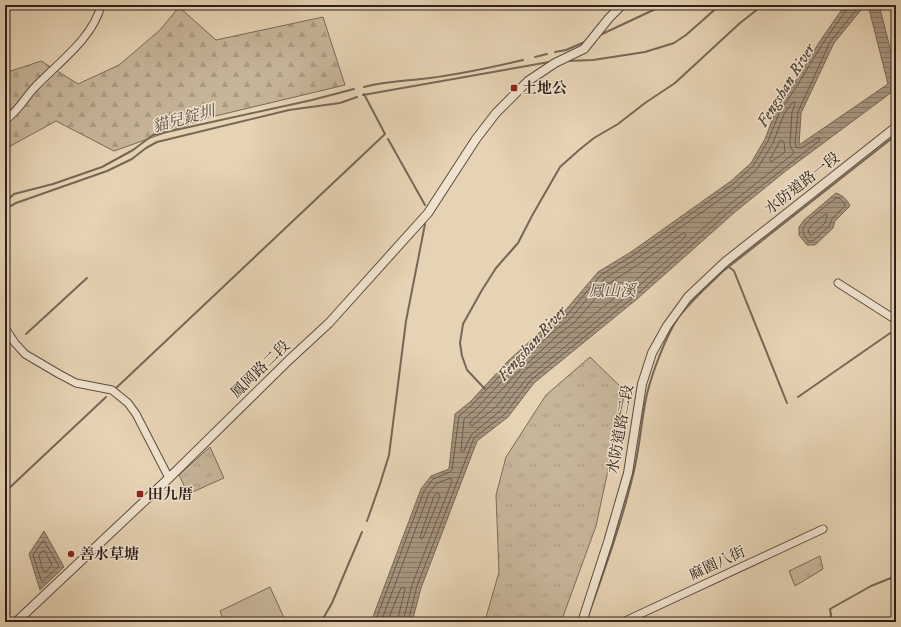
<svg xmlns="http://www.w3.org/2000/svg" width="901" height="627" font-family="'IM FELL DW Pica','Noto Serif TC',serif">
  <defs>
    <pattern id="grass-tufts" width="24" height="20" patternUnits="userSpaceOnUse"><rect width="24" height="20" fill="#c7b59a"/><path d="M3 7l-1-3M5 7V3M7 7l1-3M15 17l-1-3M17 17v-4M19 17l1-3" fill="none" stroke="#ab9b84"/></pattern>
    <pattern id="forest-firs" width="22" height="20" patternUnits="userSpaceOnUse"><rect width="22" height="20" fill="#c7b59a"/><path d="M5 1l3.5 6h-7zM16 11l3.5 6h-7z" fill="#ab9b84"/></pattern>
    <pattern id="water-rules" width="6" height="5" patternUnits="userSpaceOnUse"><rect width="6" height="5" fill="#a79680"/><path d="M0 2.5h6" fill="none" stroke="#887a68"/></pattern>
  </defs>
  <rect width="100%" height="100%" fill="#e6d3b4"/>
  <filter id="stains"><feTurbulence type="fractalNoise" baseFrequency=".005" numOctaves="4"/><feColorMatrix values="0 0 0 0 .2 0 0 0 0 .09 0 0 0 0 .02 0 0 0 .5 -.17"/></filter>
  <radialGradient id="worn" r=".72"><stop offset=".6" stop-color="#630" stop-opacity="0"/><stop offset="1" stop-color="#630" stop-opacity=".3"/></radialGradient>
  <!-- grass -->
  <g fill="url(#grass-tufts)" stroke="#7a6a5a">
    <path d="M590 357 625 391 596 526 561 622H477L486 617 499 572 496 495 506 457 546 395Z"/>
    <path d="M210 447 224 478 188 494 179 475Z"/>
    <path d="M820 556 823 569 795 586 789 571Z"/>
  </g>
  <!-- forest -->
  <path fill="url(#forest-firs)" stroke="#7a6a5a" d="M179 7 216 40 323 17 345 85 207 118 114 151 56 121 5 149V73L41 61 78 84 119 65 160 30Z"/>
  <!-- garden -->
  <path fill="#c7b59a" stroke="#7a6a5a" d="M270 587 286 622H224L220 611Z"/>
  <!-- water -->
  <g fill="url(#water-rules)" stroke="#776757">
    <path d="M845 5H865L834 43 801 113 799 145 888 84 868 5H879L896 71V89L787 170 735 212 637 299 534 383 508 417 477 441 421 588 412 622H371L421 489 431 476 449 469 455 414 470 402 508 361 549 324 564 312 598 272 631 252 731 181 751 163 765 139 776 110 792 87 820 41Z"/>
    <path d="M836 193C842 195 848 200 850 206L835 221 833 228 815 245H807L799 235V227L804 220Z"/>
    <path d="M44 531 64 567 40 590 29 554Z"/>
  </g>
  <g fill="none" stroke-linecap="round" stroke-linejoin="round">
    <!-- shore -->
    <g stroke="#6a5b4d" stroke-width="1">
      <path d="M794 102 795 104 792 112 790 143 791 148 794 152 793 154 729 205 632 292 528 377 501 410 471 435 464 451H461L464 419 477 408 515 367 554 331 571 318 604 279 636 259 736 188 757 169 773 143 784 114 792 103Z"/>
      <path d="M781 140 784 142 785 152 771 162 770 160Z"/>
      <path d="M836 198H839L845 204V206L832 219 829 226 813 241H808C806 238 802 233 803 229 804 221 829 204 836 198Z"/>
      <path d="M826 214 827 216 825 223 812 235H810L808 230 811 226Z"/>
      <path d="M684 233 686 235 685 237 628 287 524 371 497 406 472 426 470 425V422L481 412 519 371 558 335 575 322 608 284 639 264Z"/>
      <path d="M438 493 440 496 423 538 421 539 420 537 434 496Z"/>
      <path d="M44 541 59 566 43 581 41 580 33 555 42 542Z"/>
      <path d="M42 551H45L52 565 46 572 43 571 39 556Z"/>
      <path d="M375 622 424 491 433 479 450 472 452 470 459 416 473 404 511 364 551 327 567 315 601 275 633 255 733 184 753 166 768 141 780 111 795 89 823 43 847 9 848 5"/>
      <path d="M381 622 429 493 437 483 451 478 452 481 412 585 403 622"/>
      <path d="M387 622 401 588 403 587 405 589 397 622"/>
      <path d="M408 622 417 586 474 438 505 414 531 380 635 296 732 209 819 141 820 139 817 138 801 148 796 147 795 143 798 112 830 42 860 5"/>
    </g>
    <!-- stream -->
    <g stroke="#776757" stroke-width="2">
      <path d="M600 35 664 5"/>
      <path d="M555 52 566 50 587 41"/>
      <path d="M535 57 547 54"/>
      <path d="M567 61 593 60 645 52 674 43 686 35 720 5"/>
      <path d="M364 87C386 81 408 81 430 78 461 74 493 67 523 60"/>
      <path d="M363 95 549 62"/>
      <path d="M388 139 425 205"/>
      <path d="M5 202 14 194 53 184 102 167 133 150 153 135 312 100 354 89"/>
      <path d="M5 209 16 203 107 171 132 159 146 148 157 142 289 110 340 103 357 97"/>
      <path d="M729 267 734 271 787 403"/>
      <path d="M26 334 87 278"/>
      <path d="M115 389 385 134 364 94"/>
      <path d="M485 389 467 370 462 356 460 343 463 324 482 290 496 268 518 243 533 214 560 167 579 150 594 138 618 124 645 103 675 83 740 23 763 5"/>
      <path d="M798 397 896 329"/>
      <path d="M5 492 106 397"/>
      <path d="M367 521 380 484 389 455 406 321 425 224"/>
      <path d="M321 622 332 603 362 532"/>
      <path d="M586 622C603 574 621 525 633 475 640 448 641 420 647 394 652 373 666 336 678 318 691 301 707 287 722 272L896 135"/>
      <path d="M832 622 830 609 871 586 896 576"/>
    </g>
    <defs>
      <g id="minor">
        <path d="M5 120C18 112 25 97 36 86 58 63 94 37 101 5"/>
        <path d="M838 283 896 320"/>
        <path d="M5 328 15 343 25 354 59 374 76 383 112 390 128 403 136 414 169 478"/>
        <path d="M623 622 823 529"/>
      </g>
      <g id="tertiary">
        <path d="M16 622 169 478 289 360 329 323 428 213 476 139 496 113 528 81 555 63 584 49 609 18 622 5"/>
        <path d="M582 622 608 542 628 473 642 384 652 353 667 326 688 297 725 262 896 127"/>
      </g>
    </defs>
    <!-- minor casing -->
    <use href="#minor" stroke="#5c4d40" stroke-width="9"/>
    <!-- tertiary casing -->
    <use href="#tertiary" stroke="#5c4d40" stroke-width="10"/>
    <!-- minor -->
    <use href="#minor" stroke="#efe2ce" stroke-width="7"/>
    <!-- tertiary -->
    <use href="#tertiary" stroke="#efe2ce" stroke-width="8"/>
  </g>
  <!-- markers -->
  <g fill="#8f2418" stroke="#efe2ce" stroke-width="1.5">
    <rect x="510" y="84" width="8" height="8" rx="2"/>
    <rect x="136" y="490" width="8" height="8" rx="2"/>
    <circle cx="71" cy="554" r="4"/>
  </g>
  <g text-anchor="middle" stroke-width="3" stroke-linejoin="round" paint-order="stroke">
    <!-- poi labels -->
    <g font-size="15" font-weight="bold" fill="#2e201a" stroke="#efe2ce" text-anchor="start">
      <text x="522" y="93">土地公</text>
      <text x="148" y="499">田九厝</text>
      <text x="79" y="559">善水草塘</text>
    </g>
    <!-- street labels -->
    <g font-size="15" fill="#2e201a" stroke="#efe2ce">
      <text transform="translate(802 183) rotate(-38)" y="5">水防道路一段</text>
      <text transform="translate(260 369) rotate(-44)" y="5">鳳岡路二段</text>
      <text transform="translate(620 429) rotate(-80)" y="5">水防道路二段</text>
      <text transform="translate(717 563) rotate(-25)" y="5">麻園八街</text>
    </g>
    <!-- water labels -->
    <g font-size="16" font-style="italic" fill="#58493e" stroke="#efe2ce">
      <text transform="translate(785 85) rotate(-58)" y="6">Fengshan River</text>
      <text transform="translate(183 118) rotate(-15)" y="6">貓兒錠圳</text>
      <text x="612" y="296">鳳山溪</text>
      <text transform="translate(531 343) rotate(-48)" y="6">Fengshan River</text>
    </g>
  </g>
  <!-- margin -->
  <rect width="901" height="627" fill="none" stroke="#e6d3b4" stroke-width="20"/>
  <rect x="6" y="6" width="889" height="615" fill="none" stroke="#2e201a" stroke-width="2"/>
  <rect x="10" y="10" width="881" height="607" fill="none" stroke="#2e201a"/>
  <rect width="100%" height="100%" filter="url(#stains)"/>
  <rect width="100%" height="100%" fill="url(#worn)"/>
</svg>
